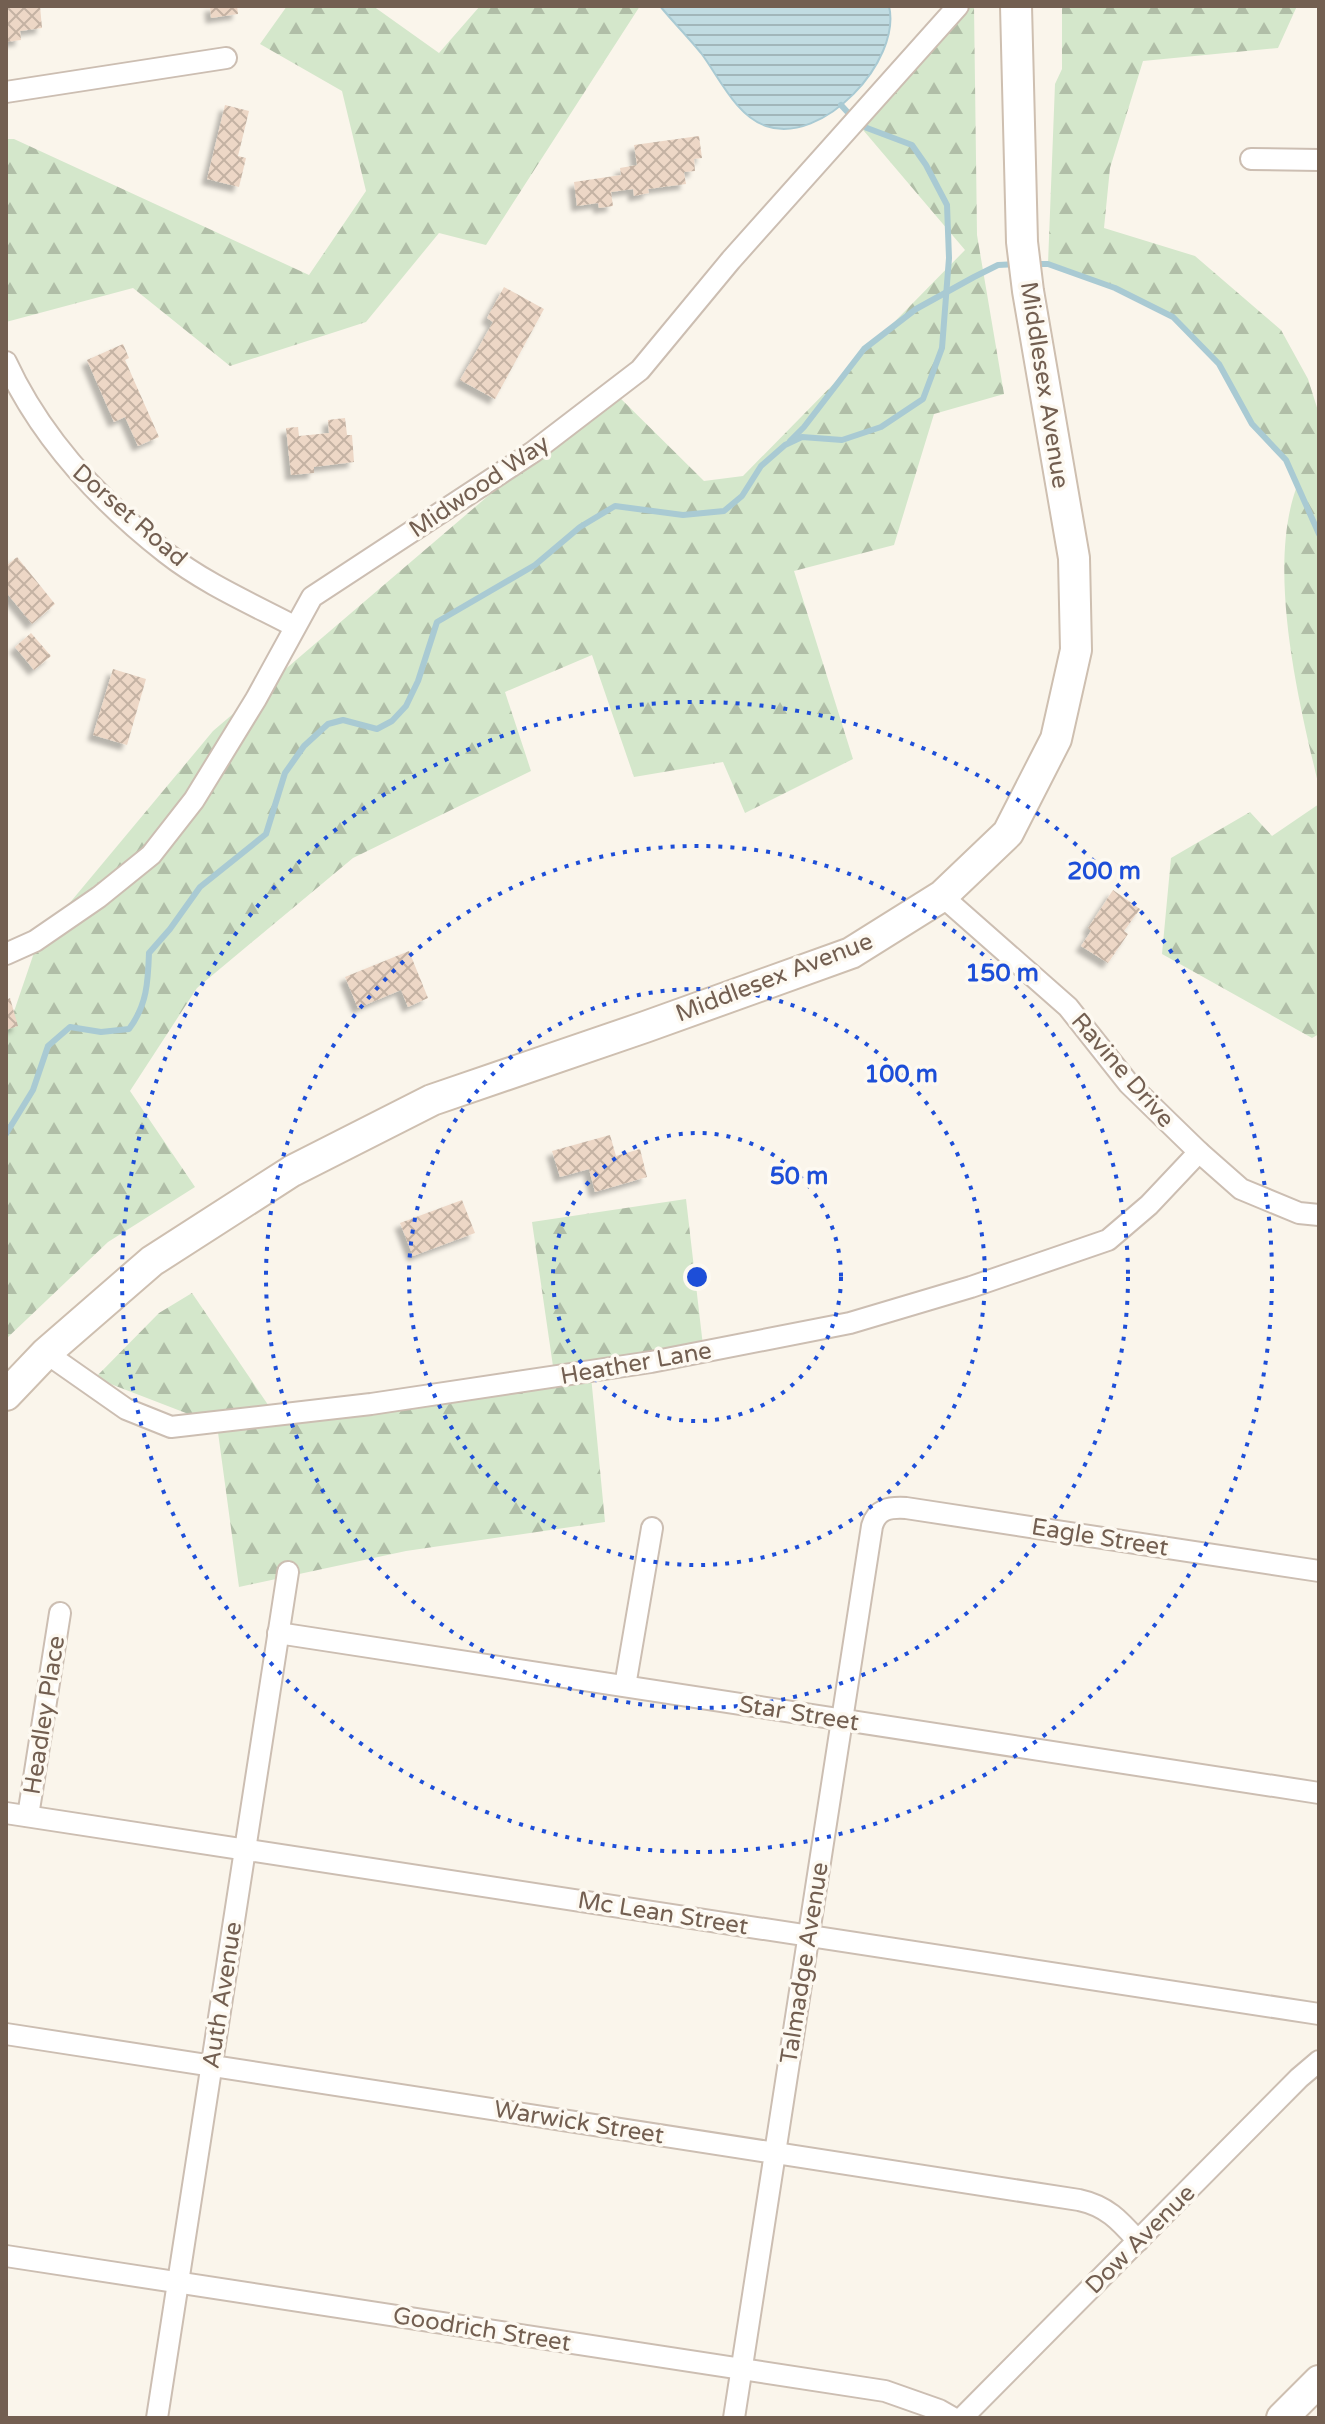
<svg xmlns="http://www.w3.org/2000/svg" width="1325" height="2424" font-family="'Varela Round',sans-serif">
  <defs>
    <pattern id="forest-firs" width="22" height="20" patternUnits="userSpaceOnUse" patternTransform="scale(2)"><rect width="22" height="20" fill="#d4e7cb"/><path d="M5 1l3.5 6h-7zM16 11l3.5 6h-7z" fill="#b0bea7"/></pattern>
    <pattern id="water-rules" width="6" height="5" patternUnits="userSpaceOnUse" patternTransform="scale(2)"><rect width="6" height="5" fill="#c1dce2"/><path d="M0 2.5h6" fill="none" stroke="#a1b6ba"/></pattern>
    <pattern id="building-cross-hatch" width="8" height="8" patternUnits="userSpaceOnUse" patternTransform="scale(2)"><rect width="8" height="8" fill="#edd7c6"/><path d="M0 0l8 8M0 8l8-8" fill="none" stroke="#c4b2a3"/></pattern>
    <filter id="shadow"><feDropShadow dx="-5.5" dy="5.5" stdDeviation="2" flood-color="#0004"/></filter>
  </defs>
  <rect width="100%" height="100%" fill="#faf5eb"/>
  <!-- forest -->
  <g fill="url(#forest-firs)">
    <path d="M287 6H373L439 53 480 6H640L486 245 439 233 366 322 230 366 133 288 6 322V139H14L309 275 366 191 342 91 260 44Z"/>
    <path d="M967 6H974L977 235 1004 394 934 414 894 545 794 571 853 759 745 813 723 762 634 777 592 655 505 692 531 771 353 858 197 988 130 1091 195 1187 108 1242 6 1339V1035L38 941 213 731 612 390 704 481 743 476 965 250 858 124Z"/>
    <path d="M1062 6H1297L1278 48 1143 61 1110 168 1104 228 1195 256 1281 330 1308 379 1319 414V787C1299 703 1266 569 1297 486L1286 460 1252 424 1219 364 1173 317 1115 288 1048 264 1055 84 1062 69Z"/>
    <path d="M1319 804V1034L1312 1038 1162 954 1171 858 1250 812 1272 836Z"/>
    <path d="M686 1199 705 1363 591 1376 605 1522 406 1551 239 1587 217 1425 95 1378 159 1313 192 1293 277 1418 555 1380 532 1222Z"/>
  </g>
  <!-- water -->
  <path fill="url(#water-rules)" stroke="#a9cad3" stroke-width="2" d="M660 6H889C902 61 822 146 766 126 736 116 719 77 701 53 688 37 673 22 660 6Z"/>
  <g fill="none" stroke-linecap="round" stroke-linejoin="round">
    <!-- stream -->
    <g stroke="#a9cad3" stroke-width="6">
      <path d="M1033 264H1048L1115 288 1173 317 1219 364 1252 424 1286 460 1319 534"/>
      <path d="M790 441 804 427 864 349 916 309 974 277 998 265 1018 264"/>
      <path d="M6 1134 33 1090 48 1046 70 1027 101 1032 129 1029C147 1005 148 982 149 953L170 929 200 887 266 834 285 773 304 746 328 724 343 720 377 729 392 721 406 706 418 681 437 622 535 565 580 527 615 506 683 515 724 511 742 496 761 466 785 445 802 437 842 440 881 427 923 399 942 348 949 258 947 205 926 165 912 145 867 128 852 117 841 105"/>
    </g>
  </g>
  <!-- building -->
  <g fill="url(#building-cross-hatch)" filter="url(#shadow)">
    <path d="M6 6H40L42 28 20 31 21 40 6 42Z"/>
    <path d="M210 6H237L238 14 211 18Z"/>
    <path d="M225 105 249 111 238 156 246 158 239 187 207 179Z"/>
    <path d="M699 136 702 158 694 159 695 171 684 172 686 184 648 189 649 193 634 196 633 189 611 192 613 206 599 208 598 203 577 206 574 182 621 175 620 168 637 165 634 145Z"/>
    <path d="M504 287 544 309 495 399 460 380 493 322 487 318Z"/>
    <path d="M123 344 129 358 125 360 159 437 138 446 125 417 114 422 87 360Z"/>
    <path d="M345 418 347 435H352L354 462 314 467V473L291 475 286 428 298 427 299 436 329 433 328 420Z"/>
    <path d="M17 557 55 604 32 624 6 592V566Z"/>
    <path d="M31 633 51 656 34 670 15 647Z"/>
    <path d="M113 669 146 679 127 745 93 735Z"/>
    <path d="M1113 890 1140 909 1124 931 1128 934 1108 963 1081 946 1091 931 1088 928Z"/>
    <path d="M409 951 428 998 408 1007 401 990 358 1008 345 977Z"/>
    <path d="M10 998 18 1026 6 1030V1000Z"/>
    <path d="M610 1135 616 1156 640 1149 647 1177 595 1192 589 1169 560 1177 552 1151Z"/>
    <path d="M462 1200 475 1233 413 1256 400 1223Z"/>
  </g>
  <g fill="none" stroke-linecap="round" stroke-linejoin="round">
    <defs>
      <g id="street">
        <path d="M6 92 226 58"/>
        <path d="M1251 159 1319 160"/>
        <path d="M6 362C41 438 101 502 166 553 204 583 252 604 294 626"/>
        <path d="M942 896 1068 1007 1129 1084 1199 1152 1241 1189 1299 1213 1319 1215"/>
        <path d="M6 954 35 941 99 897 151 855 194 800 256 699 312 597 533 452 640 370 731 260 958 6"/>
        <path d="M46 1353 126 1409 171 1427 371 1404 651 1362 850 1323 971 1287 1108 1240 1149 1205 1199 1152"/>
        <path d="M278 1633 1319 1793"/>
        <path d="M625 1686 652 1528"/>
        <path d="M6 1813 1319 2014"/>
        <path d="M28 1816 60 1613"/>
        <path d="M6 2034 1079 2200C1107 2206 1120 2221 1138 2241"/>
        <path d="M6 2256 885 2391 939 2410 953 2418"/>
        <path d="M157 2418 288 1572"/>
        <path d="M734 2418 872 1526C877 1509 889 1507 906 1508L1319 1571"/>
        <path d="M962 2418 1299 2078 1319 2061"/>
      </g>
      <g id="secondary">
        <path d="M6 1395 46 1353 152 1261 292 1171 432 1100 645 1027 851 953 942 896 1008 833 1056 739 1076 650 1074 558 1028 291 1022 242 1016 6"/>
        <path d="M1282 2418 1319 2381"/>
      </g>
    </defs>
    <!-- street casing -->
    <use href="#street" stroke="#ccbeb2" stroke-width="24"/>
    <!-- secondary casing -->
    <use href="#secondary" stroke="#cebfb0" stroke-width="34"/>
    <!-- street -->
    <use href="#street" stroke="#fff" stroke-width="20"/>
    <!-- secondary -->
    <use href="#secondary" stroke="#fff" stroke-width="30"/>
  </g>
  <!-- distance rings -->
  <g fill="none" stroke="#1d4ed8" stroke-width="4" stroke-dasharray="4 8">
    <circle cx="697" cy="1277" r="144"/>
    <circle cx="697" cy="1277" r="288"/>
    <circle cx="697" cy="1277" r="431"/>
    <circle cx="697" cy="1277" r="575"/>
  </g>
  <g text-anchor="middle" stroke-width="7" stroke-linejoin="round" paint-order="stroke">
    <!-- street labels -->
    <g font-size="24" fill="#735f51" stroke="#fdf9f1">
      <text transform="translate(1045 385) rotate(81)" y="8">Middlesex Avenue</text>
      <text transform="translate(479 486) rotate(-34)" y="8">Midwood Way</text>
      <text transform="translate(130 515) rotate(41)" y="8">Dorset Road</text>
      <text transform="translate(774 977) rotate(-21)" y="8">Middlesex Avenue</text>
      <text transform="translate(1123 1070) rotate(49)" y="8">Ravine Drive</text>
      <text transform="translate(636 1363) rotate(-10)" y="8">Heather Lane</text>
      <text transform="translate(1100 1537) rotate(9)" y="8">Eagle Street</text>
      <text transform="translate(799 1713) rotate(9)" y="8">Star Street</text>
      <text transform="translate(44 1715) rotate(-81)" y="8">Headley Place</text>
      <text transform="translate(663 1913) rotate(9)" y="8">Mc Lean Street</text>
      <text transform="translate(804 1963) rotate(-81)" y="8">Talmadge Avenue</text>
      <text transform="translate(222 1995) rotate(-81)" y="8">Auth Avenue</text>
      <text transform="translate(579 2122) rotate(9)" y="8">Warwick Street</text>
      <text transform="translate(1140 2239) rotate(-45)" y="8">Dow Avenue</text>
      <text transform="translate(482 2329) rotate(9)" y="8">Goodrich Street</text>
    </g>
  </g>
  <circle cx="697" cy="1277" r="12" fill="#1d4ed8" stroke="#fdf9f1" stroke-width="4"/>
  <g font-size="24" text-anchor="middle" font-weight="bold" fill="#1d4ed8" stroke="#fdf9f1" stroke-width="7" stroke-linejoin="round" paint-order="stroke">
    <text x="1104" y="879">200 m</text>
    <text x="1002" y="981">150 m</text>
    <text x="901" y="1082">100 m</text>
    <text x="799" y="1184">50 m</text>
  </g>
  <!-- border -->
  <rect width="1325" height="2424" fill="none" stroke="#735f51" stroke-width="16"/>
</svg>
